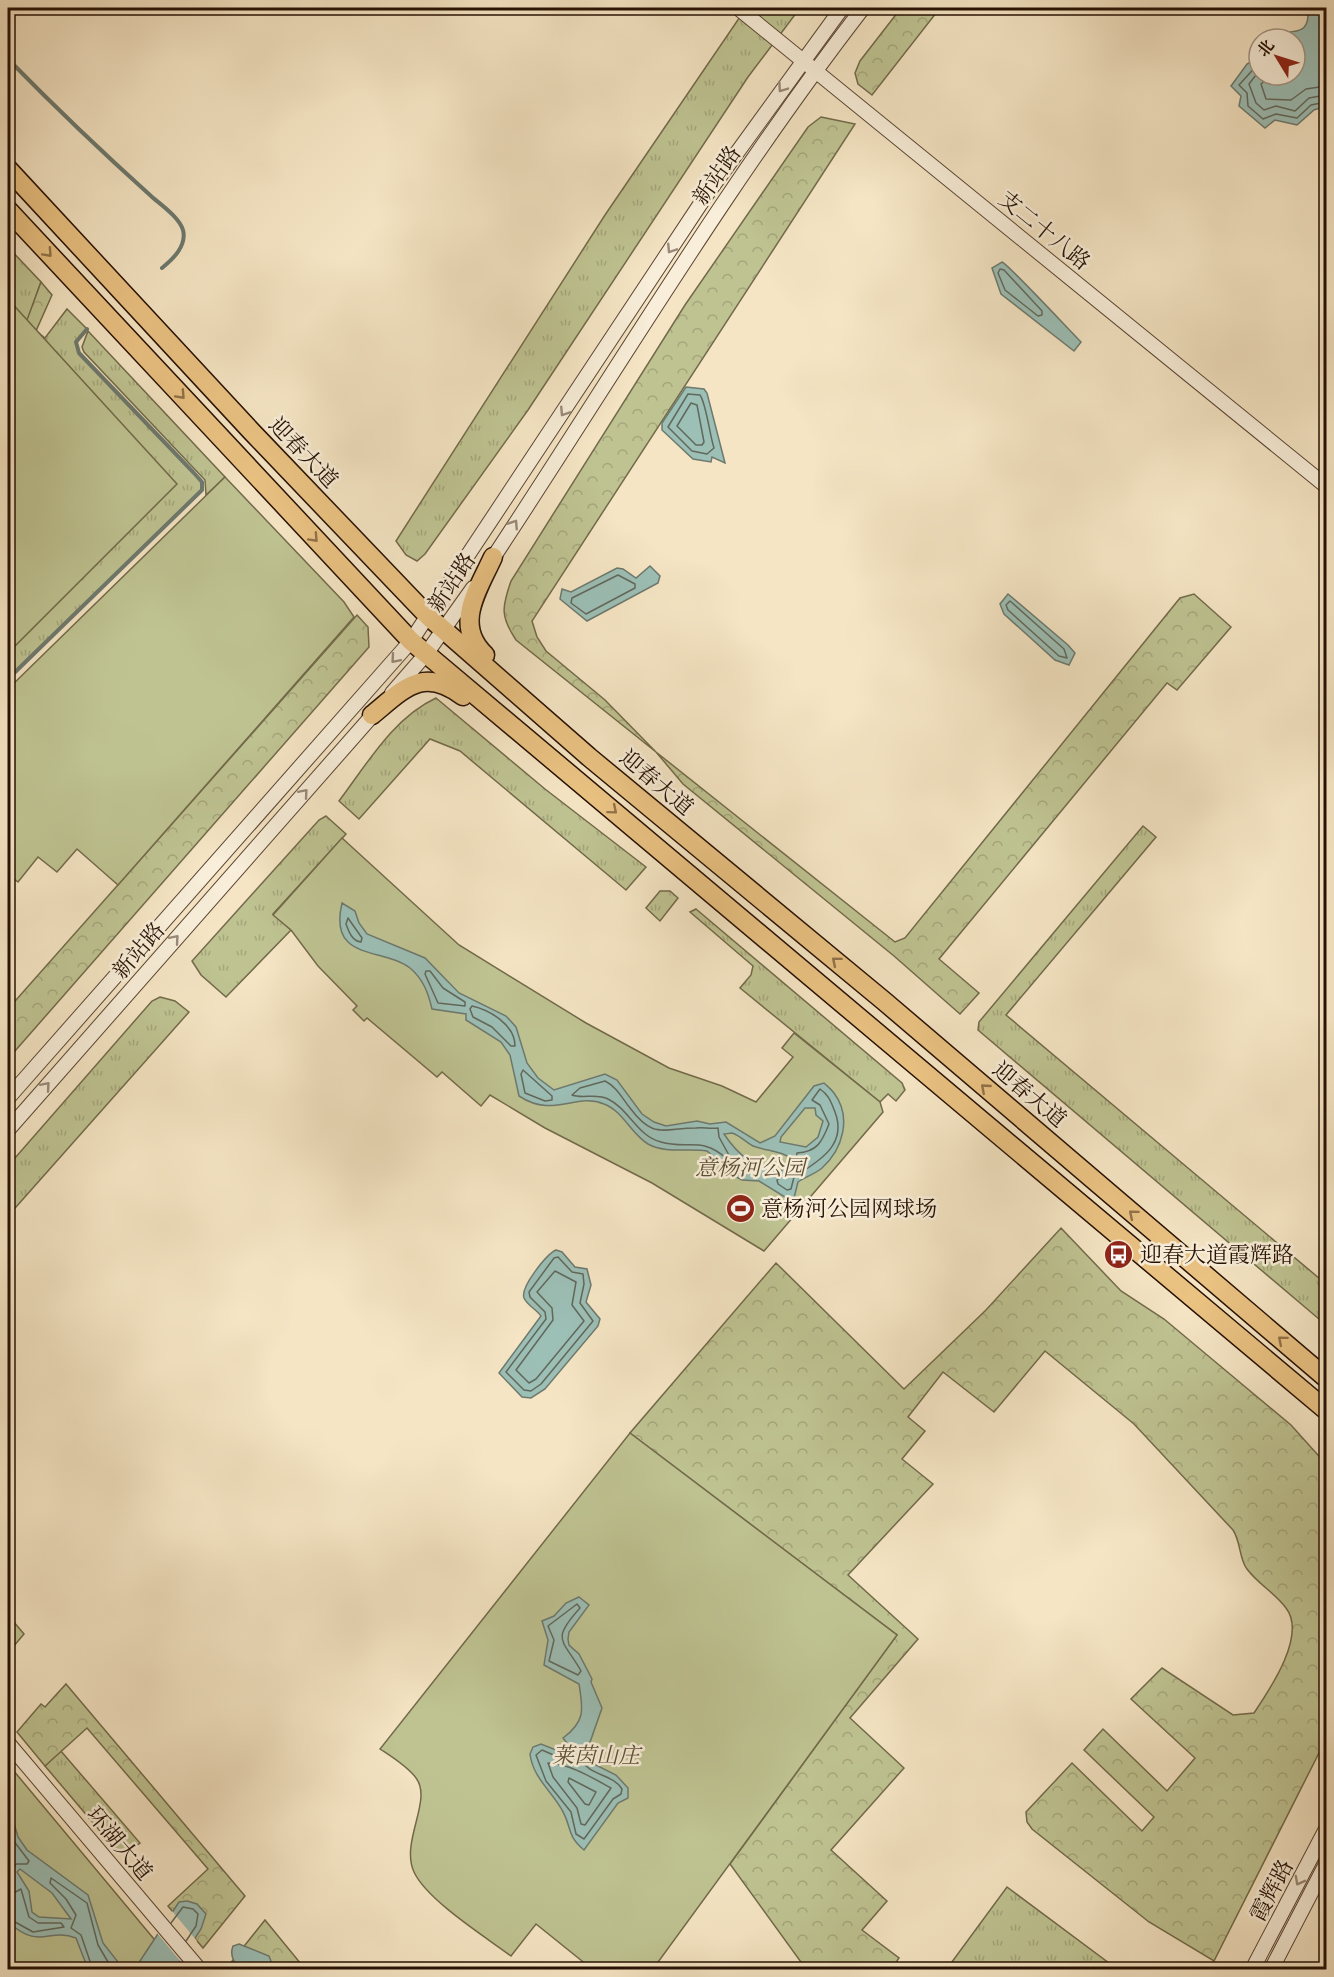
<svg xmlns="http://www.w3.org/2000/svg" width="1334" height="1977" font-family="'IM FELL Great Primer','Noto Serif SC',serif">
  <defs>
    <pattern id="grass-tufts" width="24" height="20" patternUnits="userSpaceOnUse" patternTransform="scale(1.5)"><rect width="24" height="20" fill="#bfc392"/><path d="M3 7l-1-3M5 7V3M7 7l1-3M15 17l-1-3M17 17v-4M19 17l1-3" fill="none" stroke="#a4a67c"/></pattern>
    <pattern id="forest-crowns" width="20" height="18" patternUnits="userSpaceOnUse" patternTransform="scale(1.5)"><rect width="20" height="18" fill="#bfc392"/><path d="M2 6a3 3 0 1 1 6 0M12 15a3 3 0 1 1 6 0" fill="none" stroke="#a4a67c"/></pattern>
  </defs>
  <rect width="100%" height="100%" fill="#f5e5c4"/>
  <filter id="stains"><feTurbulence type="fractalNoise" baseFrequency=".00333" numOctaves="4"/><feColorMatrix values="0 0 0 0 .2 0 0 0 0 .09 0 0 0 0 .02 0 0 0 .5 -.17"/></filter>
  <radialGradient id="worn" r=".72"><stop offset=".6" stop-color="#630" stop-opacity="0"/><stop offset="1" stop-color="#630" stop-opacity=".3"/></radialGradient>
  <!-- grass -->
  <g fill="url(#grass-tufts)" stroke="#726a4a" stroke-width="1.5">
    <path d="M746 8H800L748 77 528 410 425 554 417 561 406 555 396 541 605 215Z"/>
    <path d="M8 247 41 282C27 318 21 354 8 390Z"/>
    <path d="M67 309 87 329 76 342 79 353 194 473 202 482V490L8 679V425L36 350V331L45 338Z"/>
    <path d="M88 331 225 477 206 495 205 480 84 352 82 347Z"/>
    <path d="M436 698 545 789 646 867 626 890 460 751 430 739 359 819 339 801C367 764 393 718 436 698Z"/>
    <path d="M326 816 346 834 273 914 291 930 226 997 201 975 192 961 319 820Z"/>
    <path d="M1143 826 1156 837 1006 1015 1326 1284V1325L978 1030 979 1022Z"/>
    <path d="M660 891H670L678 898 660 921 646 908Z"/>
    <path d="M696 909 902 1083 905 1090 896 1101 888 1094 880 1102 740 988 751 975 753 966 690 912Z"/>
    <path d="M160 997 175 1001 189 1012 8 1216V1166L152 1001Z"/>
    <path d="M60 1750 140 1843 125 1854 117 1851 45 1766Z"/>
    <path d="M1007 1887 1117 1969 946 1970Z"/>
  </g>
  <!-- forest -->
  <g fill="url(#forest-crowns)" stroke="#726a4a" stroke-width="1.5">
    <path d="M901 8H940L872 95 858 84 855 73 860 61Z"/>
    <path d="M821 117 855 124 532 621 537 637 546 651 605 700 656 752 895 942 905 938 1180 598 1194 594 1231 627 1177 690 1167 683 939 959 979 993 960 1014 894 956 683 784 656 752 516 640C500 616 502 607 511 581L685 305 808 127Z"/>
    <path d="M41 282 52 295 36 331V350L22 351 27 320Z"/>
    <path d="M357 615 368 627 369 647 8 1059V1009Z"/>
    <path d="M1061 1228 1121 1291 1164 1319 1243 1385 1291 1425 1326 1464V1739L1214 1961 1149 1922 1032 1829 1027 1822 1026 1812 1072 1763 1142 1831 1154 1817 1084 1750 1103 1729 1167 1791 1195 1758 1131 1699 1162 1668 1233 1715 1254 1713C1270 1689 1307 1635 1286 1608 1275 1593 1258 1584 1247 1569 1239 1559 1241 1542 1233 1530L1134 1424 1045 1351 994 1412 943 1372 908 1417 925 1431 902 1459 933 1484 848 1575 918 1639 850 1718 904 1768 831 1850 887 1901 862 1930 899 1958 891 1970 806 1969 730 1864 897 1635 630 1433 776 1263 904 1389 986 1310Z"/>
    <path d="M8 1615 24 1634 8 1653Z"/>
    <path d="M66 1684 245 1896 203 1948 168 1906 208 1869 87 1728 45 1766 17 1732 41 1704 45 1707Z"/>
    <path d="M265 1920 301 1964 307 1969 225 1970Z"/>
  </g>
  <!-- green -->
  <g fill="#bfc392" stroke="#726a4a" stroke-width="1.5">
    <path d="M8 299 177 484 12 649 8 650Z"/>
    <path d="M225 477 344 602 354 617 118 885 77 849 57 872 38 857 18 882 8 874V689Z"/>
    <path d="M342 838 459 945 586 1023 669 1068 722 1086 756 1102 793 1057 782 1048 794 1033 880 1102 883 1112 764 1251 652 1183 545 1128 490 1095 481 1106 442 1072 437 1077 367 1018 364 1021 353 1010 357 1006 318 966 291 930 273 915Z"/>
    <path d="M630 1433 897 1635 653 1969H592L536 1924 511 1956C484 1936 427 1900 414 1872 400 1842 433 1800 416 1778 407 1766 392 1757 380 1749Z"/>
    <path d="M8 1764 179 1969H8Z"/>
  </g>
  <!-- water -->
  <g fill="#9cbfb6" stroke="#6d796e" stroke-width="1.5" fill-rule="evenodd">
    <path d="M1300 8H1326V106L1314 110 1297 125 1275 120 1265 128 1239 106 1241 96 1231 86 1247 64 1259 57V75H1295V39H1276L1277 34C1290 30 1307 36 1308 16Z"/>
    <path d="M1002 262C1009 265 1070 331 1081 342L1074 351 1001 294 992 268Z"/>
    <path d="M686 387 704 389 707 393 725 463 712 457 711 462 693 459 662 430V423Z"/>
    <path d="M650 566 660 576 658 583 587 621 560 599 562 589 571 592 617 568 623 569 636 578Z"/>
    <path d="M1008 594 1068 645 1075 653 1069 665 1055 660 1004 614 1000 604Z"/>
    <path d="M342 903 355 911 359 923 367 934 425 958 459 993 506 1016 516 1027 527 1063 538 1078 554 1090 605 1074 617 1080 642 1114 654 1122 666 1126 697 1121 710 1124 726 1122 760 1143 775 1136 814 1086 824 1083C827 1086 831 1089 834 1093 852 1117 843 1149 822 1168 815 1174 805 1177 798 1182L793 1202 759 1181 742 1180 734 1176 707 1151C688 1148 666 1154 648 1144 631 1134 623 1111 604 1104 575 1092 554 1119 519 1096L510 1055 501 1042 466 1020V1014L432 1009C428 992 423 979 410 968 383 947 328 962 342 903ZM805 1108H815L816 1115 823 1121 818 1137 806 1147 780 1142 781 1137ZM732 1133C741 1136 745 1142 753 1146 766 1151 778 1150 791 1158V1163L778 1173C751 1163 740 1158 724 1134Z"/>
    <path d="M556 1250 562 1252 575 1267 587 1269 591 1285 586 1302 600 1319 598 1326 545 1389 531 1398 522 1397 499 1373 541 1316C536 1309 527 1305 524 1298 520 1287 547 1254 556 1250Z"/>
    <path d="M579 1597 589 1605 569 1632 568 1639 569 1645 579 1654 592 1679 591 1682 602 1708 588 1748V1761L616 1775 628 1788V1798L618 1803 584 1850C566 1835 572 1827 562 1810 551 1790 533 1778 530 1754L533 1747 541 1744 566 1754 574 1752 563 1738C586 1721 583 1709 579 1684L544 1665 548 1640 542 1621 554 1616 566 1603Z"/>
    <path d="M8 1803 18 1837 27 1850 88 1895 103 1943 118 1962 116 1966 107 1969H88L76 1938C47 1927 41 1951 8 1922V1890L11 1889 8 1879ZM20 1869 52 1893 71 1919 39 1917 32 1912 29 1891 17 1872Z"/>
    <path d="M187 1901 197 1904 206 1914 201 1929 177 1966 174 1969 134 1970 179 1902Z"/>
    <path d="M239 1944 269 1956 274 1969H241C234 1963 229 1956 233 1946Z"/>
  </g>
  <!-- pier -->
  <path fill="#f5e5c4" d="M172 1911 197 1941 182 1963 156 1932Z"/>
  <g fill="none" stroke-linecap="round" stroke-linejoin="round">
    <!-- shore -->
    <g stroke="#61685c" stroke-width="1.5">
      <path d="M1259 63 1239 85 1247 93 1248 106 1263 119 1276 114 1297 118 1311 105 1326 102"/>
      <path d="M1259 71 1249 84 1256 103 1264 110 1276 106 1295 111 1309 98 1326 95"/>
      <path d="M1272 75 1261 84 1266 99 1291 100 1306 89 1326 86"/>
      <path d="M1000 269 1004 270 1042 311V315L1038 316 1005 290 998 273Z"/>
      <path d="M688 394 700 395C706 403 710 436 714 448L707 454 692 451 668 427Z"/>
      <path d="M691 403 697 405 704 442 702 445H696L677 426Z"/>
      <path d="M618 575 635 584V588L586 614 571 603 572 598Z"/>
      <path d="M1010 601 1064 649 1067 658 1059 656 1008 610 1006 605Z"/>
      <path d="M348 918 362 938 361 942C352 941 349 932 346 924Z"/>
      <path d="M426 971H430L443 988 465 1002V1006L438 1003 425 974Z"/>
      <path d="M472 1006C490 1010 515 1025 515 1046H511L492 1027 473 1017 470 1009Z"/>
      <path d="M523 1070 552 1096V1100L545 1101 525 1093 521 1074Z"/>
      <path d="M605 1081C617 1087 622 1098 630 1108 654 1140 663 1128 696 1128 703 1127 710 1129 718 1128L719 1137 730 1157 726 1158C701 1136 688 1150 661 1142 637 1136 629 1109 608 1099 597 1093 582 1099 572 1095L580 1088Z"/>
      <path d="M820 1089C829 1095 831 1102 835 1112 848 1146 817 1162 794 1177L791 1189 787 1190 778 1184 777 1180 795 1167 797 1153C817 1152 822 1142 829 1124L820 1105 812 1100Z"/>
      <path d="M558 1257 572 1272 583 1274 584 1284 580 1303 593 1321 541 1384 531 1391 524 1390 506 1372 546 1319 545 1312 530 1297 529 1292 554 1258Z"/>
      <path d="M555 1271 576 1282 572 1305 584 1321 536 1379 529 1383 516 1370 553 1320 552 1308 537 1292Z"/>
      <path d="M577 1604 580 1608C550 1641 563 1639 581 1671L578 1675 549 1661 554 1640 548 1626Z"/>
      <path d="M542 1750 565 1760 580 1757C587 1776 612 1773 622 1789L621 1794 613 1799 584 1839 576 1834 571 1812 546 1781 536 1755Z"/>
      <path d="M548 1763C570 1764 591 1777 611 1788L585 1825 581 1824 577 1808 553 1777Z"/>
      <path d="M569 1778 596 1792 589 1805 585 1804 568 1782Z"/>
      <path d="M8 1818 13 1840 29 1861 27 1864H16L12 1870V1878L8 1879"/>
      <path d="M8 1896 21 1889 29 1917 38 1923H61L64 1927 33 1932 8 1918"/>
      <path d="M171 1923 183 1907 193 1909 198 1914 196 1926 186 1941"/>
      <path d="M93 1970 81 1935 71 1928 76 1915 66 1899 50 1883 51 1878 87 1903 98 1945 108 1962V1970"/>
    </g>
    <!-- stream -->
    <g stroke="#6d796e" stroke-width="4">
      <path d="M8 59C54 106 102 152 151 196 161 205 179 217 183 230 187 246 173 259 162 268"/>
      <path d="M8 679 202 490V482L194 473 79 353 76 342 87 329"/>
    </g>
    <defs>
      <g id="minor">
        <path d="M738 8 1326 486"/>
        <path d="M489 564C612 378 726 185 863 8"/>
        <path d="M392 693 426 654 473 588"/>
        <path d="M8 1098 411 641 707 194 842 8"/>
        <path d="M8 1130 379 708"/>
        <path d="M8 1743 200 1970"/>
        <path d="M1252 1970 1326 1829"/>
        <path d="M1271 1970 1326 1864"/>
      </g>
      <g id="major">
        <path d="M8 169 252 432 429 617 589 757 884 1001 1326 1378"/>
        <path d="M8 210 411 641 1326 1410"/>
        <path d="M485 655C453 625 478 590 493 557"/>
        <path d="M372 715C405 688 423 666 463 696"/>
      </g>
    </defs>
    <!-- minor casing -->
    <use href="#minor" stroke="#5a4533" stroke-width="16"/>
    <!-- major casing -->
    <use href="#major" stroke="#261003" stroke-width="21"/>
    <!-- minor -->
    <use href="#minor" stroke="#f8eed9" stroke-width="14"/>
    <!-- major -->
    <use href="#major" stroke="#eac282" stroke-width="18"/>
  </g>
  <!-- one-way arrows -->
  <defs><path id="oneway-chevron" d="M-2-3.5L2.5 0L-2 3.5" fill="none" stroke-width="1.6" stroke-linecap="round" stroke-linejoin="round" transform="scale(1.5)"/></defs>
  <g stroke="#9a8a79">
    <use href="#oneway-chevron" transform="translate(782 88) rotate(125)"/>
    <use href="#oneway-chevron" transform="translate(671 249) rotate(123)"/>
    <use href="#oneway-chevron" transform="translate(564 412) rotate(123)"/>
    <use href="#oneway-chevron" transform="translate(514 524) rotate(-57)"/>
    <use href="#oneway-chevron" transform="translate(395 659) rotate(131)"/>
    <use href="#oneway-chevron" transform="translate(304 793) rotate(-49)"/>
    <use href="#oneway-chevron" transform="translate(175 939) rotate(-49)"/>
    <use href="#oneway-chevron" transform="translate(46 1086) rotate(-49)"/>
    <use href="#oneway-chevron" transform="translate(1299 1881) rotate(118)"/>
  </g>
  <g stroke="#927249">
    <use href="#oneway-chevron" transform="translate(48 253) rotate(47)"/>
    <use href="#oneway-chevron" transform="translate(181 395) rotate(47)"/>
    <use href="#oneway-chevron" transform="translate(314 538) rotate(47)"/>
    <use href="#oneway-chevron" transform="translate(613 810) rotate(40)"/>
    <use href="#oneway-chevron" transform="translate(836 961) rotate(-140)"/>
    <use href="#oneway-chevron" transform="translate(985 1088) rotate(-139)"/>
    <use href="#oneway-chevron" transform="translate(1133 1214) rotate(-140)"/>
    <use href="#oneway-chevron" transform="translate(1282 1340) rotate(-140)"/>
  </g>
  <!-- icons -->
  <defs>
    <symbol id="stadium-disc" viewBox="-11 -11 22 22"><circle r="9.5" fill="#8f2418" stroke="#f8eed9"/><path d="M0-5a6.5 5 0 1 0 0 10a6.5 5 0 1 0 0-10ZM-3.5-1.8h7v3.6h-7Z" fill="#fff"/></symbol>
    <symbol id="bus-disc" viewBox="-11 -11 22 22"><circle r="9.5" fill="#8f2418" stroke="#f8eed9"/><path d="M-5-6H5V4H4V6H2V4H-2V6H-4V4H-5ZM-3.5-4V0h7V-4ZM-3.5 1.2v1.5H-2V1.2ZM2 1.2v1.5H3.5V1.2Z" fill="#fff"/></symbol>
  </defs>
  <g fill-rule="evenodd">
    <use href="#stadium-disc" x="724" y="1192" width="33" height="33"/>
    <use href="#bus-disc" x="1102" y="1238" width="33" height="33"/>
  </g>
  <g text-anchor="middle" stroke-width="5" stroke-linejoin="round" paint-order="stroke">
    <!-- street labels -->
    <g font-size="22" fill="#261003" stroke="#f8eed9">
      <text transform="translate(716 175) rotate(-55)" y="8">新站路</text>
      <text transform="translate(1045 230) rotate(39)" y="8">支二十八路</text>
      <text transform="translate(304 452) rotate(46)" y="8">迎春大道</text>
      <text transform="translate(451 582) rotate(-56)" y="8">新站路</text>
      <text transform="translate(657 782) rotate(40)" y="8">迎春大道</text>
      <text transform="translate(138 950) rotate(-49)" y="8">新站路</text>
      <text transform="translate(1030 1094) rotate(40)" y="8">迎春大道</text>
      <text transform="translate(120 1843) rotate(50)" y="8">环湖大道</text>
      <text transform="translate(1271 1890) rotate(-62)" y="8">霞辉路</text>
    </g>
    <!-- park labels -->
    <g font-size="22" font-style="italic" fill="#5c4f35" stroke="#f8eed9">
      <text x="750" y="1175">意杨河公园</text>
      <text x="596" y="1763">莱茵山庄</text>
    </g>
    <!-- poi labels -->
    <g font-size="22" fill="#261003" stroke="#f8eed9" text-anchor="start">
      <text x="761" y="1216">意杨河公园网球场</text>
      <text x="1140" y="1262">迎春大道霞辉路</text>
    </g>
  </g>
  <!-- margin -->
  <rect width="1334" height="1977" fill="none" stroke="#f5e5c4" stroke-width="30"/>
  <rect x="9" y="9" width="1316" height="1959" fill="none" stroke="#261003" stroke-width="3"/>
  <rect x="15" y="15" width="1304" height="1947" fill="none" stroke="#261003" stroke-width="1.5"/>
  <!-- north arrow -->
  <g transform="translate(1277 57) rotate(308)"><circle r="28" fill="#f8eed9" stroke="#a49583" stroke-width="1.5"/>
  <path d="M0-4.5L10 22L0 15L-10 22Z" fill="#8f2418"/>
  <text y="-9" font-size="16" font-weight="bold" text-anchor="middle" fill="#261003">北</text>
  </g>
  <rect width="100%" height="100%" filter="url(#stains)"/>
  <rect width="100%" height="100%" fill="url(#worn)"/>
</svg>
